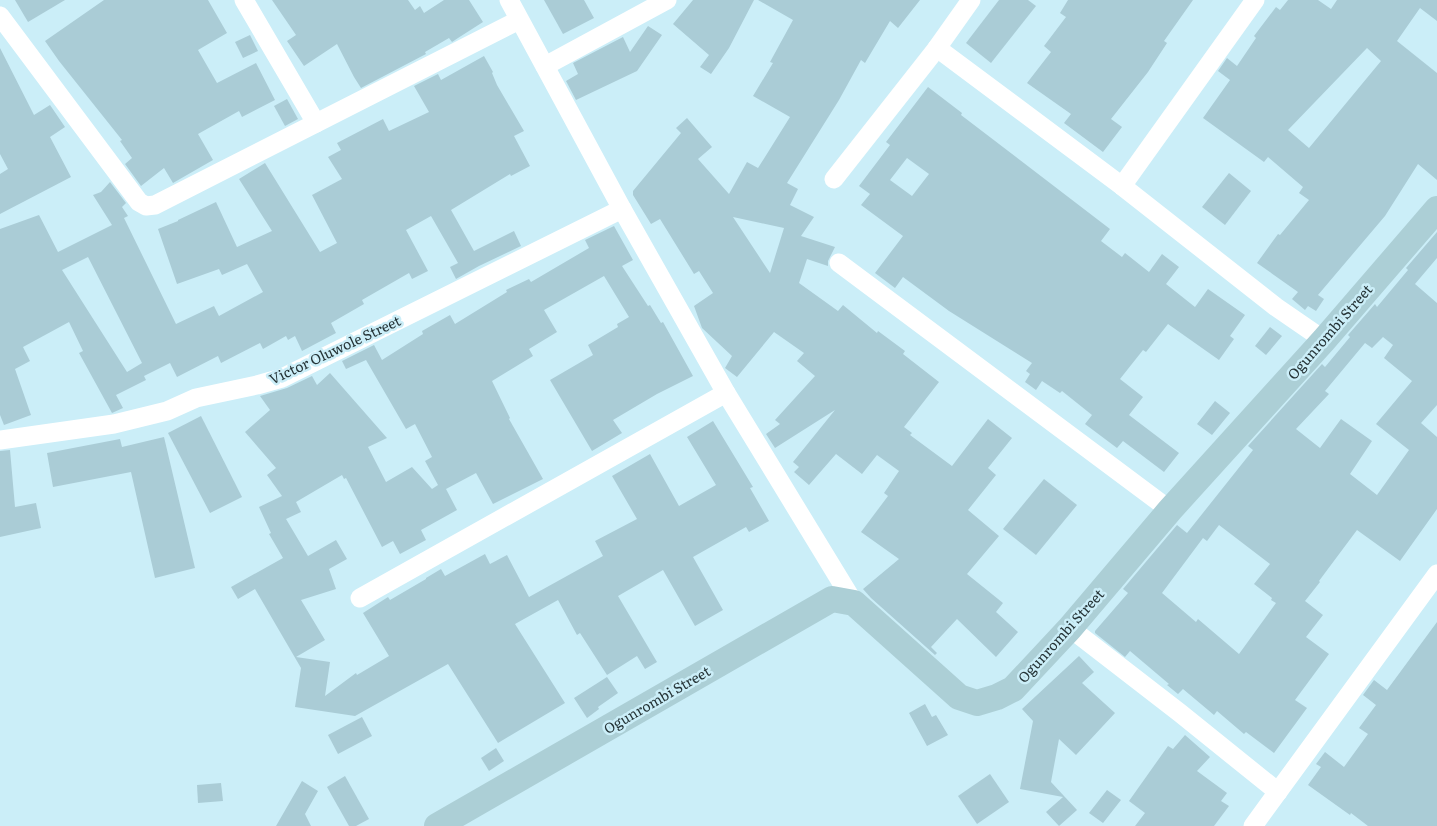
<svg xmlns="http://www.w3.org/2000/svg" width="1437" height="826" font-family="Literata,serif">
  <rect width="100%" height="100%" fill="#cbeef8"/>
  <!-- building -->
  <g fill="#aaccd6" fill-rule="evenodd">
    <path d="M15 0H65L28 22Z"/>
    <path d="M104 0H208L227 33 198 50 217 83 256 63 275 100 242 117 239 111 198 134 213 160 173 183 164 168 141 186 125 164 132 158 120 141 122 140 59 61 45 41Z"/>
    <path d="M272 0H408L415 10 420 6 424 13 444 0H469L483 22 458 38 452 42 449 38 425 52 426 54 361 88 354 77 337 44 304 66 287 41 296 35Z"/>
    <path d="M544 0H584L594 18 563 34Z"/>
    <path d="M693 0H754L729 48 711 74 700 67 709 55 673 24Z"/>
    <path d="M758 0H920L898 28 890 21 865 63 861 60 839 100 787 183 798 189 790 205 814 217 801 236 835 247 828 261V266L807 259 799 283 838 311 843 305 877 333 878 331 905 351 903 354 939 382 904 427 912 433 910 435 952 466 988 419 1012 438 988 468 996 475 968 510 999 536 967 574 1003 603 996 612 1018 632 996 657 957 619 931 647 937 653 935 655 871 598 863 589 899 559 861 532 888 496 884 493 899 471 877 455 862 474 836 454 809 485 794 472 799 467 793 462 835 410 775 448 766 434 780 424 775 420 815 376 797 361 804 353 774 332 737 377 725 368 732 356 702 328 694 306 713 293 699 271 694 274 660 219 651 224 633 195V191L681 133 676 128 687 118 712 147 698 159 729 194 747 162 758 168 790 117 753 96 773 63 770 62 793 20ZM733 217 784 228 770 273Z"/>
    <path d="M999 0H1028L1036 6 991 63 966 43Z"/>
    <path d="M1068 0H1193L1164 41 1167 43 1148 72 1111 119 1122 127 1103 152 1064 123 1071 114 1027 83 1051 52 1044 46 1066 17 1060 13Z"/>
    <path d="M1288 0H1318L1331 9 1337 0H1437V21L1420 8 1397 41 1437 73V180L1418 164 1385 216 1318 295 1324 299 1316 311 1308 306 1305 310 1292 299 1298 292 1257 263 1278 234 1280 235 1309 200 1299 193 1303 187 1268 157 1264 162 1203 118 1230 80 1218 71 1227 58 1237 66 1256 38 1254 36 1276 7 1280 10ZM1367 48 1381 61 1309 148 1288 130Z"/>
    <path d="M648 26 662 35 637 71 576 100 566 81 578 74 573 63 623 37 630 52Z"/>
    <path d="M250 35 258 51 243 58 235 42Z"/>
    <path d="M0 48 34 115 50 105 65 127 50 137 71 177 0 214V174L8 169 0 154Z"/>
    <path d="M484 56 493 72 492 73 497 85 524 131 514 136 530 166 511 176 510 174 451 210 474 251 514 231 521 246 479 266 456 279 450 267 458 263 431 216 406 230 428 271 412 279 409 273 362 300 364 304 331 323 336 333 302 351 295 336 288 340 286 336 263 349 260 343 221 363 218 356 177 377 170 363 144 376 146 380 116 395 123 408 112 413 79 353 83 351 69 322 23 347 30 361 15 369 31 415 4 425 0 415V229L39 215 58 252 112 225 93 195 101 192 110 182 126 203 122 207 128 216 124 218 176 324 214 306 219 316 263 292 247 264 222 275 219 269 177 284 158 229 178 221V220L216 202 237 247 272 231 239 179 265 163 320 252 337 243 312 195 342 179 328 157 341 150 337 143 383 119 389 131 429 112 414 86 438 74 441 80ZM88 257 142 363 127 372 62 270Z"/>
    <path d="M928 87 962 113 961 115 1110 229 1101 241 1122 257 1125 253 1149 272 1162 254 1179 267 1166 284 1195 307 1208 289 1245 315 1230 336 1234 339 1219 360 1168 324 1146 352 1143 350 1120 379 1143 397 1129 415 1179 453 1164 472 1123 441 1117 448 1085 424 1092 415 1062 391 1060 393 1042 381 1036 390 1025 382 1030 374 1026 371 1032 363 949 311 903 277 895 288 875 273 903 236 861 205 870 194 859 186 890 145 886 142ZM907 158 929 174 912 196 890 180Z"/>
    <path d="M287 99 298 119 285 126 274 106Z"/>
    <path d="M1229 173 1251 191 1225 225 1202 207Z"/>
    <path d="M614 226 633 260 622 266 648 306 650 305 661 323 663 322 693 376 657 394 613 420 622 433 592 451 550 380 593 355 588 345 618 327 617 324 629 317 604 276 544 310 557 332 529 349 533 356 492 381 510 418 509 419 543 479 493 504 476 473 446 489 457 510 421 530 426 540 400 554 393 541 382 547 346 478 344 479 342 475 296 502 301 512 286 519 308 556 336 540 347 559 329 569 336 589 301 600 325 640 296 657 330 662 325 696 356 673 357 675 389 656 363 613 388 597 390 600 426 579V578L441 569 445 576 485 554 490 564 507 555 529 597 603 556 595 541 637 519 612 476 650 454 679 506 716 485 687 437 713 421 753 487 750 488 769 521 749 532 746 527 693 557 723 610 695 626 663 570 618 596 657 662 645 669 637 656 607 675 580 633 577 635 558 600 515 624 565 703 498 743 448 664 355 716 295 707 301 668 255 589 238 599 231 587 283 558 269 534 271 533 259 507 282 496 267 475 276 468 245 432 270 410 260 396 287 388 312 376 317 385 330 373 387 438 368 447 386 482 412 467 432 489 438 485 425 461 432 457 415 424 406 429 366 360 346 369 342 361 374 345 382 360 423 334 422 331 450 315 455 324 507 292 506 290 529 279 531 282 589 248 585 240Z"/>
    <path d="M1437 232V258L1415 284 1437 303V405L1421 423 1437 437V509L1400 561 1357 530 1319 581 1320 582 1305 601 1323 615 1306 637 1329 654 1295 700 1307 708 1274 753 1246 732 1244 734 1217 711 1214 715 1183 689 1178 694 1167 685 1169 684 1130 651 1125 657 1095 633V631L1128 593 1123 589 1177 525 1187 533 1253 450 1248 446 1322 364 1325 367 1350 337 1348 335 1375 304 1377 307 1408 270 1406 268ZM1383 337 1393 345 1384 358 1412 381 1376 424 1409 450 1377 495 1350 474 1372 441 1341 419 1320 448 1296 429 1329 394 1325 391 1365 343 1372 348ZM1219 525 1270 564 1254 584 1272 598 1271 600 1276 603 1239 654 1198 619 1196 622 1162 593 1203 538 1207 541Z"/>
    <path d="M1270 327 1282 336 1266 355 1255 346Z"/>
    <path d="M1215 401 1230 413 1212 435 1197 424Z"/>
    <path d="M201 416 242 497 210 513 168 433Z"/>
    <path d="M164 437 195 568 155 578 131 472 53 487 47 453 120 439 122 447Z"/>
    <path d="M10 450 15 507 36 503 41 528 0 537V451Z"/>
    <path d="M1044 479 1077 505 1036 555 1003 529Z"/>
    <path d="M1437 622V826H1368L1351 813 1350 815 1308 785 1321 767 1316 764 1325 752 1344 767 1368 734 1359 728 1376 705 1363 695 1374 680 1387 690Z"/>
    <path d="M1079 656 1094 672 1082 683 1115 713 1076 755 1059 739 1051 782 1077 810 1059 826 1046 812 1063 797 1020 789 1033 721 1022 709Z"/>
    <path d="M607 677 618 693 598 707 599 709 587 718 574 698Z"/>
    <path d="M925 704 932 717 936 715 948 735 927 746 909 713Z"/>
    <path d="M362 717 372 736 338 754 328 735Z"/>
    <path d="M1185 735 1210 757 1197 771 1227 793 1221 801 1229 806 1214 826H1135L1145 813 1129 801 1168 746 1173 749Z"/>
    <path d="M496 748 504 761 489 771 481 758Z"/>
    <path d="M990 774 1009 802 977 824 958 796Z"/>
    <path d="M345 776 369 819 356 826H349L327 787Z"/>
    <path d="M302 781 318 791 305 814 311 826H276Z"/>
    <path d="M221 783 223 801 198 803 197 785Z"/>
    <path d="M1107 790 1121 800 1103 823 1089 813Z"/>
  </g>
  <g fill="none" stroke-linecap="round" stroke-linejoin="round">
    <!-- street -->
    <g stroke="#fff" stroke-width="19">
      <path d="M244 0 316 123"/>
      <path d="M509 0 622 209 726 393 854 603"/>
      <path d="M0 16 139 202 146 206 155 205 519 20"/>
      <path d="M937 48 1122 186 1276 307 1324 340"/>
      <path d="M545 66 667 0"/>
      <path d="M834 179 937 48 971 0"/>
      <path d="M1122 186 1255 0"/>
      <path d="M839 263 1170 510"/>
      <path d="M0 440 114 424 167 411 196 398 257 385 282 378 622 209"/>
      <path d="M360 598 726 393"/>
      <path d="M1070 628 1180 713 1278 792"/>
      <path d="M1253 826 1437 574"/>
    </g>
    <!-- secondary -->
    <path stroke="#accfd6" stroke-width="26" d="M437 826 832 599 854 603 959 697 977 703 997 697 1013 689 1070 628 1170 510 1324 340 1437 209"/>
  </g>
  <g text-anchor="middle" stroke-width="5" stroke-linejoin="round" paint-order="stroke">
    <!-- street labels -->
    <g font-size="14" fill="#253336" stroke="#cbeef8">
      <text transform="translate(1330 332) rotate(-49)" y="5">Ogunrombi Street</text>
      <text transform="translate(335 350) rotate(-25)" y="5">Victor Oluwole Street</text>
      <text transform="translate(1061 636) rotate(-48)" y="5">Ogunrombi Street</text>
      <text transform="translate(657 700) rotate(-30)" y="5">Ogunrombi Street</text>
    </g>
  </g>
</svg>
